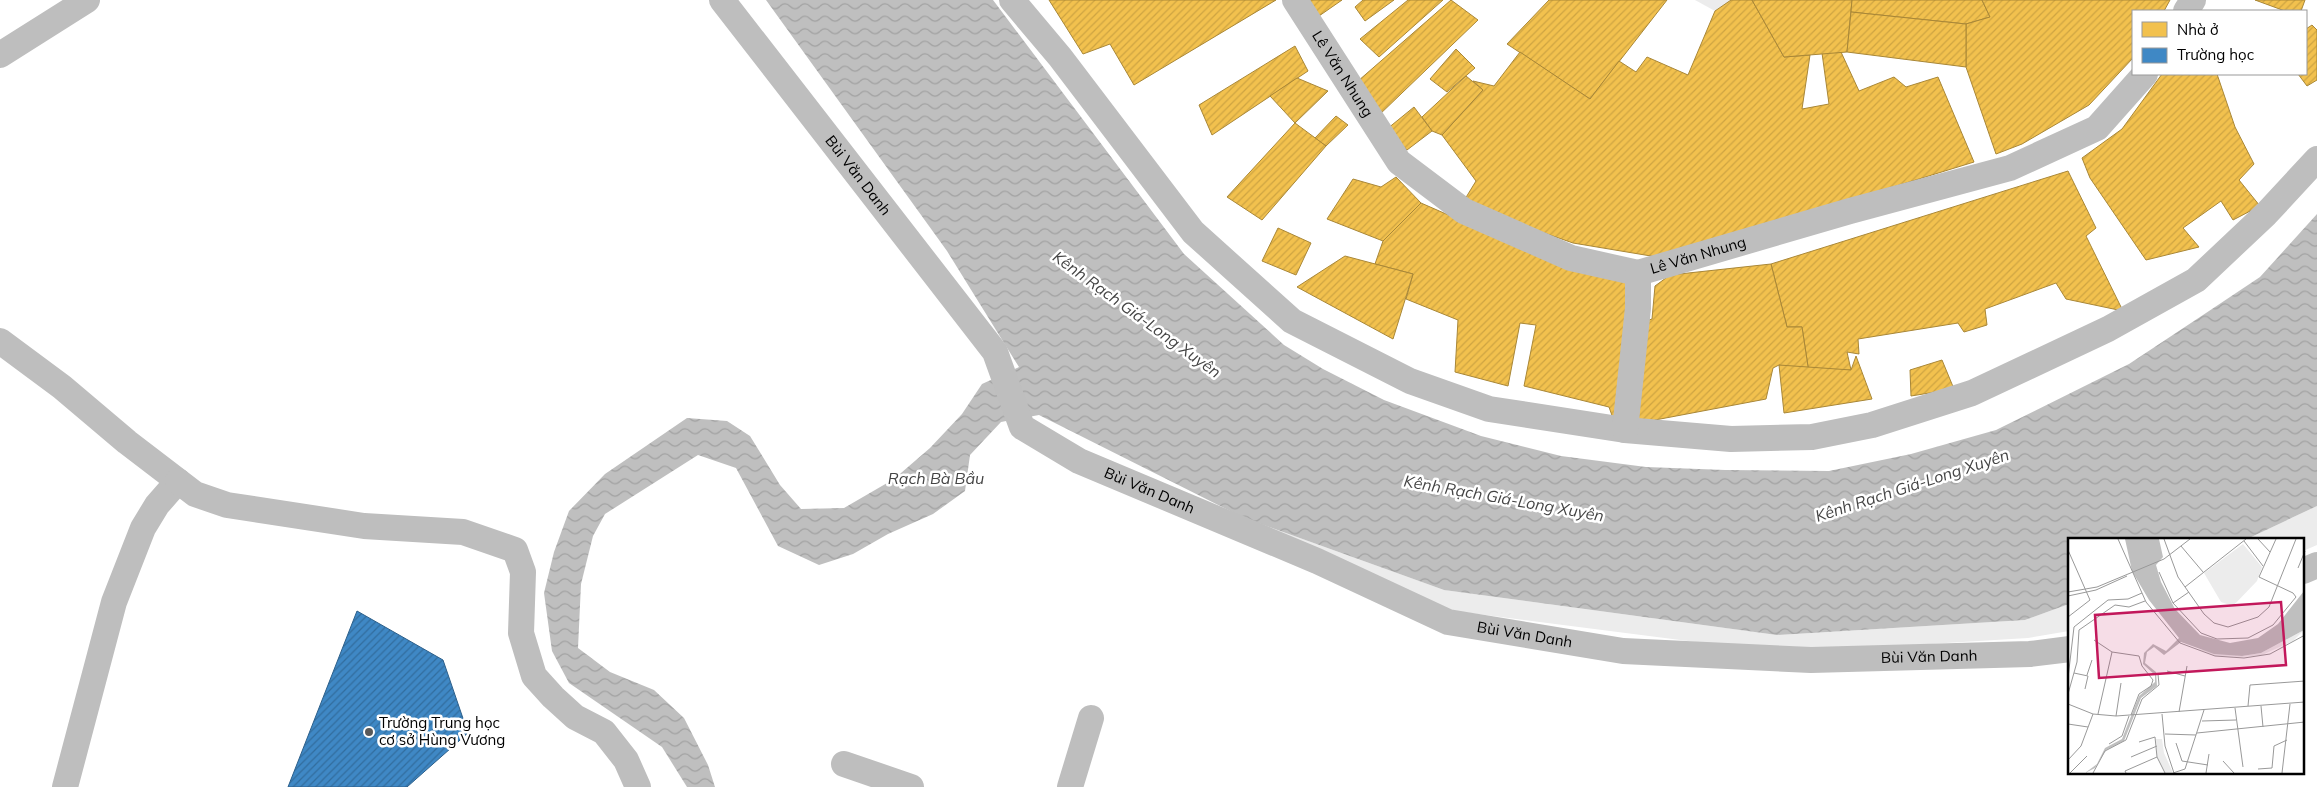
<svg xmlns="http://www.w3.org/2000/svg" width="2317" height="787" font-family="Mulish,sans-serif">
  <defs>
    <pattern id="water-waves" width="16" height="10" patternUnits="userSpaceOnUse" patternTransform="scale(1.25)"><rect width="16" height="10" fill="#bfbfbf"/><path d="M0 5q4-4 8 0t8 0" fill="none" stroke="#a2a2a2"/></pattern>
    <pattern id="homes-hatch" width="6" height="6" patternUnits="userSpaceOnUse" patternTransform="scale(1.25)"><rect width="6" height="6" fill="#f2c14e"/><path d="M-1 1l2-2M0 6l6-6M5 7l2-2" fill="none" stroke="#cea442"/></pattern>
    <pattern id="schools-hatch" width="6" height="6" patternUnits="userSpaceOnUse" patternTransform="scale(1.25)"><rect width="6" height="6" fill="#3f88c5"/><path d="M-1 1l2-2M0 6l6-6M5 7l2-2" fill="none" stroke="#326d9e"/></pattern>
  </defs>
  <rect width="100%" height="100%" fill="#fff"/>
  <!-- park -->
  <g fill="#ececec">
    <path d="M1695 0H1731L1715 11Z"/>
    <path d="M2317 506V545L2303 551V540L2247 539Z"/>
    <path d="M1244 518 1444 590 1777 635 2025 620 2069 604V631L2028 638 1781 653 1447 610Z"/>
  </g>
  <!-- water -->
  <path fill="url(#water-waves)" d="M766 0H993L1184 254 1284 345 1323 369 1384 400 1481 436 1561 456 1646 467 1725 470 1829 471 1911 454 1996 430 2129 364 2203 315 2260 277 2317 214V506L2247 539 2070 540 2069 604 2025 620 1777 635 1444 590 1244 518 1039 415 1001 422 970 455 965 491 933 514 888 534 853 554 819 565 778 546 736 468 698 455 605 514 593 536 581 584 578 648 610 672 654 690 684 718 708 765 715 787H687L662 747 569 683 552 651 544 593 554 552 569 511 605 474 687 418 727 421 750 436 780 485 801 509 844 508 894 479 930 448 962 414 982 384 1019 367 947 251Z"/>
  <!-- homes -->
  <g fill="url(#homes-hatch)" stroke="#a98737">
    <path d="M1049 0H1276L1134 85 1110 44 1083 54Z"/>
    <path d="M1309 0H1342L1319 16Z"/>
    <path d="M1363 0H1394L1365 21 1355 7Z"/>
    <path d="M1408 0H1443L1379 57 1360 39Z"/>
    <path d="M1451 0 1478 20 1377 117 1358 81Z"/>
    <path d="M1549 0H1667L1590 99 1507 44Z"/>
    <path d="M1731 0H1752L1784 57 1810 55 1802 109 1829 104 1822 53 1841 52 1859 91 1894 77 1906 87 1938 77 1974 162 1663 258 1573 243 1510 221 1465 199 1476 181 1442 135 1483 90 1473 81 1494 86 1520 52 1590 99 1619 61 1636 72 1647 57 1688 75 1715 11Z"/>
    <path d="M1752 0H1852L1847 52 1784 57Z"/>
    <path d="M1852 0H1982L1990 17 1966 24 1851 12Z"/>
    <path d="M1982 0H2170L2164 11H2133V58L2089 105 2022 144 1996 154 1966 67V24L1990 17Z"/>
    <path d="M2255 0H2305L2301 11H2285Z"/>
    <path d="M1851 12 1966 24V67L1847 52Z"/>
    <path d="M2312 25 2317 30V80L2307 86 2298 74H2306V29Z"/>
    <path d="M1295 46 1308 71 1212 135 1199 105Z"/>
    <path d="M1456 49 1475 68 1447 92 1430 79Z"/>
    <path d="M2162 74H2217L2235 127 2254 164 2239 180 2260 206 2233 220 2221 201 2183 228 2199 247 2146 260 2090 178 2082 158 2122 129Z"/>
    <path d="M1466 76 1483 90 1442 135 1432 131 1422 117Z"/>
    <path d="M1297 78 1328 91 1295 123 1270 96Z"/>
    <path d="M1414 107 1432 131 1407 150 1387 129Z"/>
    <path d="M1336 116 1348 125 1326 146 1315 138Z"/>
    <path d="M1295 123 1326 146 1262 220 1227 197Z"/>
    <path d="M2068 171 2096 228 2086 236 2123 311 2066 299 2056 283 1985 309 1987 325 1964 332 1958 323 1858 339 1859 354 1847 352 1851 370 1809 373 1802 327H1787L1771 264Z"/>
    <path d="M1396 177 1421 203 1383 241 1327 219 1353 179 1381 187Z"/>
    <path d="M1421 203 1517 245 1631 282V326L1652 319 1655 286 1670 275 1771 264 1787 327H1802L1809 373 1779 365 1773 368 1766 399 1655 420 1621 441 1609 407 1524 386 1536 325 1520 323 1508 386 1455 372 1458 320 1406 299 1413 274 1375 264 1383 241Z"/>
    <path d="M1278 228 1311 243 1296 275 1262 261Z"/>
    <path d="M1345 256 1413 274 1393 339 1297 287Z"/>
    <path d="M1856 356 1872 399 1784 413 1779 365 1851 370Z"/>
    <path d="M1942 360 1954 389 1911 396 1910 370Z"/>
  </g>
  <!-- schools -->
  <path fill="url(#schools-hatch)" stroke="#2c5f8a" d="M357 611 443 660 468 733 407 787H288Z"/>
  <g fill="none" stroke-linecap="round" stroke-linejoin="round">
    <!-- minor -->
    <g stroke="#bebebe" stroke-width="26">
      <path id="s1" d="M722 0 995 352 1022 427 1079 461 1317 561 1448 622 1623 651 1811 660 2030 654 2070 649"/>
      <path d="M1012 0 1060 57 1193 232 1292 321 1410 381 1489 409 1625 430 1731 439 1812 437 1872 425 1972 393 2108 329 2196 280 2266 214 2317 159"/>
      <path id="s2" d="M1295 0 1399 162 1464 211 1571 258 1638 273 1850 211 2010 168 2097 128 2145 74"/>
      <path d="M2186 11 2193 0"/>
      <path d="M0 55 87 0"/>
      <path d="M0 341 62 387 127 442 178 481 157 505 143 528 114 602 65 787"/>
      <path d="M1625 430 1638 308V273"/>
      <path d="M178 481 195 494 227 505 364 526 463 532 515 550 523 572 521 633 534 676 553 697 575 717 604 732 626 760 638 787"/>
      <path d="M2303 571 2317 565"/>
      <path d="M844 764 911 787"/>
      <path d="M1070 787 1091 718"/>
    </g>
  </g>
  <!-- markers -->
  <circle fill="#595959" stroke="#fff" stroke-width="2" cx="369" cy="732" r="5"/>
  <g text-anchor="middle" stroke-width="5" stroke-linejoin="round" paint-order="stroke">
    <!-- street labels -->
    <g font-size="15" fill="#000" stroke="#fff">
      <text dy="5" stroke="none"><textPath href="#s2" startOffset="88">Lê Văn Nhung</textPath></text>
      <text dy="5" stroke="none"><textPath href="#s1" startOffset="222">Bùi Văn Danh</textPath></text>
      <text dy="5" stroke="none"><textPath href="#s2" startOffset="522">Lê Văn Nhung</textPath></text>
      <text dy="5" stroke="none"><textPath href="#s1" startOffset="668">Bùi Văn Danh</textPath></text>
      <text dy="5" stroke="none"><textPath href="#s1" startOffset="1072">Bùi Văn Danh</textPath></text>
      <text dy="5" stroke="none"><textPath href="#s1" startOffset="1478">Bùi Văn Danh</textPath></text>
    </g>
    <!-- poi labels -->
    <g font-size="15" fill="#000" stroke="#fff" text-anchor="start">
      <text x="379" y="728">Trường Trung học<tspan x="379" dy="17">cơ sở Hùng Vương</tspan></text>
    </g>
    <!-- water labels -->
    <g font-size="16" font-style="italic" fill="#444" stroke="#fff">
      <text transform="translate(1137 314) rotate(36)" y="6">Kênh Rạch Giá-Long Xuyên</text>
      <text x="936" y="484">Rạch Bà Bầu</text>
      <text transform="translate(1912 485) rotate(-18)" y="6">Kênh Rạch Giá-Long Xuyên</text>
      <text transform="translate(1504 498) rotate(10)" y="6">Kênh Rạch Giá-Long Xuyên</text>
    </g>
  </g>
  <!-- overview -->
  <g transform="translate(2068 538)">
    <rect width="236" height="236" fill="#fff"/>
    <path d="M175 6 194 29 189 43 165 68 153 64 136 35ZM236 92 225 103 194 117 174 119 147 118 130 111 174 118 193 115ZM88 201H94L96 215 105 235H97L89 219Z" fill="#ececec"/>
    <path d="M57 1H91L95 19 88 27 93 44 107 71 132 97 162 105 190 100 210 86 236 53V92L193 115 174 118 146 116 113 104 96 117 86 109 79 114 77 125 88 134 89 148 73 160 56 203 38 212 27 230 17 235 29 226 37 210 54 201 71 158 87 144V137L75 126 76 115 85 106 98 113 111 100 81 62 64 33Z" fill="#bfbfbf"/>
    <path fill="none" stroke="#999" stroke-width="1" d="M50 1 78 64 112 105 147 118 176 120 202 116 237 97M96 1 110 39 136 76 146 85 160 89 190 79 201 69 228 1M190 1 202 14M176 3 195 28M113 8 135 34M0 12 22 62 0 79M230 30 237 13M91 34 105 65 133 95 149 101 180 100 205 87 228 59 225 55 191 39 208 1M117 49 178 1M0 54 29 49 96 21 122 1M0 58 28 52 59 38M105 65 121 54M26 102 44 114 30 176M44 114 71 118 74 128 85 142 83 148 71 156 63 177M99 133 117 138M6 135 20 138 17 151M19 137 24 122M0 140 6 89 40 62 60 61 74 55M0 156 9 124 11 92 47 67 61 69 77 63M0 166 25 176 48 178 237 164M180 168 182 147 237 143M193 168 195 189M167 170 175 229M111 174 119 128M94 176 97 208 106 235M48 178 53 145M134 183 168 182M0 186 20 189M129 195 237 184M97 196 128 197M71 204 87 199 89 219 97 235M108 205 114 223 140 227M41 206 54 198 61 178M63 219 89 208M0 222 13 208 25 176M155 223 166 235M190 231 204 230 206 208 219 202M2 235 19 218M25 235 37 213 58 202 74 161 91 147 90 136M58 235 57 233 89 219M105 235 117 231 136 172M138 235 141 216M214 235 222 166"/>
    <path fill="#c2185b" fill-opacity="0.15" stroke="#c2185b" stroke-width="2.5" d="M213 64 218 127 31 140 27 77Z"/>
    <rect width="236" height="236" fill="none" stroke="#000" stroke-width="2.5"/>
  </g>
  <!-- legend -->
  <rect x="2132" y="10" width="175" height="65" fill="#ffffff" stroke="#999999"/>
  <rect x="2142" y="22" width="25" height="15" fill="#f2c14e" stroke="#999999"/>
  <text x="2177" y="35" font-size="15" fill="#000000">Nhà ở</text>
  <rect x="2142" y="48" width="25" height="15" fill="#3f88c5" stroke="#999999"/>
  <text x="2177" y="60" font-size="15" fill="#000000">Trường học</text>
</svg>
